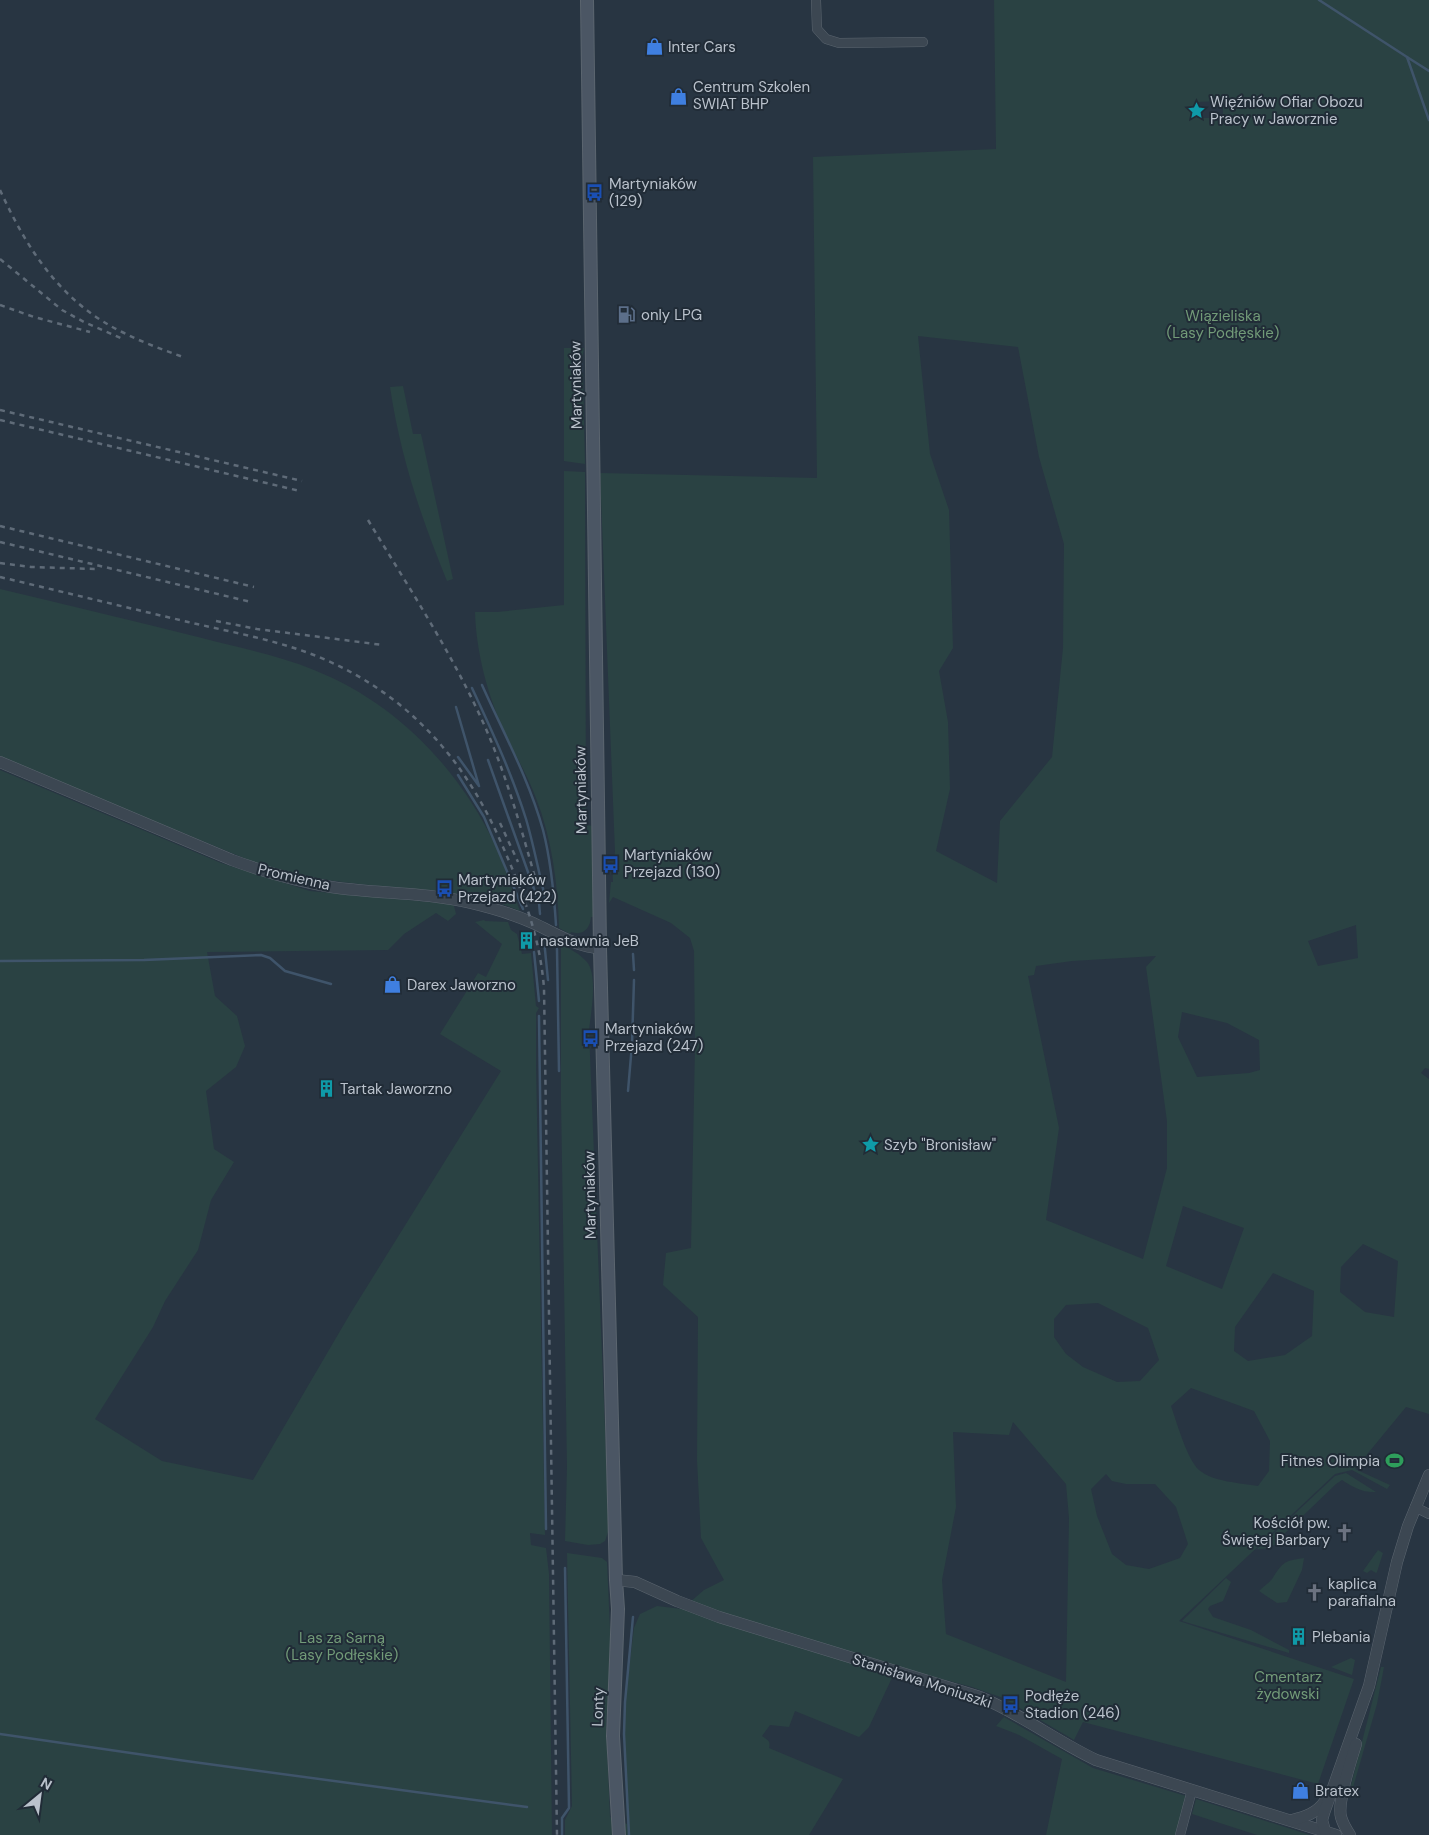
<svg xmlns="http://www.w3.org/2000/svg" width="1429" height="1835" font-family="'DM Sans',sans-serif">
  <rect width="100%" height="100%" fill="#283542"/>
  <!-- green -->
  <g fill="#2a4243" fill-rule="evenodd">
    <path d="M994 0H1429V1069L1425 1068 1421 1073 1429 1079V1414L1406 1407 1355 1469 1390 1485 1387 1489 1352 1470 1335 1474 1179 1621 1354 1679 1318 1784 1083 1722 1074 1740 1003 1698 972 1687 897 1667 869 1727 859 1737 795 1711 789 1727 770 1725 762 1736C767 1740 771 1740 769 1748L843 1779 809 1835H565V1820L572 1806 567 1553 602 1558 607 1562 611 1652 606 1724 610 1817 627 1824 624 1734 625 1702 634 1628 640 1614 657 1606 682 1609 704 1590 724 1580 701 1538 697 1460 698 1317 663 1285 666 1253 691 1248 695 1045 694 951 690 938 671 923 613 897 609 903 611 882H613L612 861 613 865 615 852 600 473 817 478 813 157 996 149ZM1223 101V118H1197L1196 102ZM918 336 1018 347 1039 457 1064 544 1063 648 1052 757 1000 821 997 883 936 851 950 789 948 722 939 671 953 648 949 510 930 454ZM1356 925 1358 958 1318 966 1308 941ZM1156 956 1146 967 1167 1121V1168L1143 1259 1046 1220 1059 1128 1028 976 1034 975 1036 966 1072 961ZM1182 1012 1227 1023 1259 1040 1260 1070 1249 1073 1197 1077 1178 1037ZM1183 1206 1244 1228 1222 1289 1166 1266ZM1363 1244 1398 1261 1394 1317 1365 1312 1340 1292 1341 1267ZM1273 1273 1314 1291 1312 1336 1285 1355 1248 1361 1234 1351 1235 1327ZM1098 1303 1148 1328 1159 1360 1140 1381 1117 1382 1083 1367 1066 1354 1054 1337V1319L1066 1305ZM1191 1388 1254 1411 1270 1441 1269 1471 1258 1486C1241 1483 1213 1482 1199 1470 1187 1459 1177 1423 1171 1406ZM1013 1422 1066 1484 1069 1518 1066 1682 946 1634 942 1580 956 1507 953 1432 1009 1435ZM1106 1474 1112 1481 1126 1484H1155L1176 1507 1188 1544 1180 1558 1149 1569 1126 1565 1112 1554 1097 1516 1091 1489Z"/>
    <path d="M564 348H584L582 360 571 361V373H583L585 464 564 461Z"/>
    <path d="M403 386 413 434H421L453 579 447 581C421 518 400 455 390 387Z"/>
    <path d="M564 471 585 472 586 825 594 826V917H591C590 929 583 936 571 932L570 934 559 928C558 885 552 839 536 798 528 776 515 755 505 733 488 697 476 652 475 612H497L564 605Z"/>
    <path d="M0 589C67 605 135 621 202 638 239 648 278 655 314 670 395 702 459 768 496 847 506 868 512 890 520 911 466 887 401 890 343 882 315 879 288 872 261 865L0 758Z"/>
    <path d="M0 770 221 863 310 891 451 904 454 906 456 914 448 921 436 913 404 934 388 950 207 952 215 996 237 1016 245 1046 236 1067 206 1091 214 1149 234 1162 211 1200 198 1250 165 1301 153 1327 95 1419 162 1461 253 1480 350 1314 501 1071 440 1034 478 973 486 977 502 944 475 922 484 920 485 921 508 922 511 930 517 934 522 954 531 953 536 1006 539 1008 536 1013V1065L545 1535 530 1533 531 1545 546 1548 549 1574 552 1835H0Z"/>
    <path d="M561 944C570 949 580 954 587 962 598 976 591 1013 589 1030L609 1529 605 1541 600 1544 588 1545 565 1541 567 1467 561 1101Z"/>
    <path d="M1346 1473 1376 1492C1363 1493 1353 1487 1342 1480L1336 1484 1283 1535C1277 1546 1269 1549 1257 1549L1335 1476Z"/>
    <path d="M1378 1550 1383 1553 1377 1572 1376 1573 1371 1570 1367 1573 1363 1571Z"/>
    <path d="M1304 1558 1302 1570 1287 1602 1277 1603 1259 1591C1264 1586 1271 1582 1274 1576 1284 1561 1285 1561 1304 1558Z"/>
    <path d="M1226 1578 1231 1582 1223 1601 1210 1606 1208 1609 1213 1617 1251 1630 1289 1650V1653L1182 1621Z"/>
    <path d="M1351 1658 1355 1660 1352 1675 1331 1667Z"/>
    <path d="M1381 1667H1384L1377 1704 1352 1791 1348 1797Z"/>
    <path d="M1004 1717 1093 1768 1186 1796 1188 1799 1177 1835H1046L1062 1759 1019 1735 996 1726Z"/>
    <path d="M1196 1799 1310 1835H1257L1192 1814Z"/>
  </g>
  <!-- water -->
  <path fill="#3f546a" d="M582 360 583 373H571V361Z"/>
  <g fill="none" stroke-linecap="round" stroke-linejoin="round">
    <!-- stream -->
    <g stroke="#3f546a" stroke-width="2.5">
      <path d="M1319 0 1407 57 1429 120"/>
      <path d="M1407 57 1429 71"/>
      <path d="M482 685C503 732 529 779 543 830 551 861 554 893 556 925"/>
      <path d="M472 688C492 731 512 774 526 819 534 846 539 874 546 901"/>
      <path d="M456 707 479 786 458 757"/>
      <path d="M488 760 539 903 540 914"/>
      <path d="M458 775 484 817 523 909"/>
      <path d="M544 940 548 980"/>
      <path d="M557 949 559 1071"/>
      <path d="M534 952 539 1001"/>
      <path d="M633 954 634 970"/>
      <path d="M0 961 144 960 261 955 270 958 285 971 331 984"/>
      <path d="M539 1016 546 1529"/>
      <path d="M628 1091 632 1044 634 980"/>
      <path d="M0 1734 186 1761 527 1807"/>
      <path d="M562 1835V1818L569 1808 565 1568"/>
      <path d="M629 1835 624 1734 625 1702 633 1617"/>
    </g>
    <defs>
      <g id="minor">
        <path d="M816 0 817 29 826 39 839 43 923 42"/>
        <path d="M1415 1507 1429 1514"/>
        <path d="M1180 1835 1192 1790"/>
      </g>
      <g id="tertiary">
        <path d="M0 762 232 860C264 872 297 881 331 887 378 894 425 892 471 903 492 908 513 914 533 923 555 933 576 947 600 948"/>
        <path d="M616 1580 635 1582 677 1601 719 1617 980 1697C1021 1714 1056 1741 1096 1760L1336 1835"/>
        <path d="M1292 1820C1305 1817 1317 1813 1325 1801"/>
        <path d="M1325 1831 1322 1820 1324 1813 1369 1686 1397 1562 1408 1526 1429 1475"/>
        <path d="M1350 1835C1346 1829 1343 1824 1341 1817 1337 1801 1351 1761 1356 1744"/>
      </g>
      <path id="secondary" d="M587 0 600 948 616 1580 618 1609 613 1736 619 1835"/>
    </defs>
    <!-- minor casing -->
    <use href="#minor" stroke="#5b656f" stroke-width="10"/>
    <!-- tertiary casing -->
    <use href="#tertiary" stroke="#5b656f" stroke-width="12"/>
    <!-- secondary casing -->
    <use href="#secondary" stroke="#5b656f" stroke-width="14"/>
    <!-- minor -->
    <use href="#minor" stroke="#3c4752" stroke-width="9"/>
    <!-- tertiary -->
    <use href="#tertiary" stroke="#3c4752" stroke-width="11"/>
    <!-- secondary -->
    <use href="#secondary" stroke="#4b5664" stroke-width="12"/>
    <!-- rail -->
    <g stroke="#5f6b78" stroke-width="2.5" stroke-dasharray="5 5" stroke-linecap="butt">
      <path d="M0 190C28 251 62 304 126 334 144 343 164 350 183 357"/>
      <path d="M0 259 62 310 84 322 123 339"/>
      <path d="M0 305 34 317 90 332"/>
      <path d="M0 410 302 481"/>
      <path d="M0 420 300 491"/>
      <path d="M368 520C409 588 454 656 486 729 509 782 524 839 540 895"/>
      <path d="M0 526 254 587"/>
      <path d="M0 542 251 602"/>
      <path d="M0 563 31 567 95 569"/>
      <path d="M0 577C63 592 125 607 188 622 231 632 277 640 319 657 408 694 466 760 503 847 523 893 540 937 544 988L557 1835"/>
      <path d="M216 621 257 629 383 645"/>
      <path d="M500 823 518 862"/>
    </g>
  </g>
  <!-- icons -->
  <defs>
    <symbol id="shop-bare" viewBox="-9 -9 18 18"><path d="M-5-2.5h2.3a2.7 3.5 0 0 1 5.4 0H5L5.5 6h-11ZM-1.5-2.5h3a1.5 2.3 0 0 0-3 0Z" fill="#3f7fe0" stroke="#212c37" stroke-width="2.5" paint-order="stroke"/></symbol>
    <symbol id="sight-bare" viewBox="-9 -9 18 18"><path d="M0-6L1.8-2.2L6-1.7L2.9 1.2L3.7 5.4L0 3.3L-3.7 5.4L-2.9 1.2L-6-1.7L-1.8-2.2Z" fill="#0f9aa8" stroke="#212c37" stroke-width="2.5" paint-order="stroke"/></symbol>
    <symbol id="bus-bare" viewBox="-9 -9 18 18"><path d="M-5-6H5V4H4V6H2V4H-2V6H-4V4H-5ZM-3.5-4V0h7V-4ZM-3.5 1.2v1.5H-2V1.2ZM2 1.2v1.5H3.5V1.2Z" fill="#1a4fb4" stroke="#212c37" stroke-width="2.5" paint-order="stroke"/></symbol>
    <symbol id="fuel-bare" viewBox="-9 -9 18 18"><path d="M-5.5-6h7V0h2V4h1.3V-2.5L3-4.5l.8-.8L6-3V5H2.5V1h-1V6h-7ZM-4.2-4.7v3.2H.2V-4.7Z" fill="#5c6f8a" stroke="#212c37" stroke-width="2.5" paint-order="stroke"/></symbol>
    <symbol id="building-bare" viewBox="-9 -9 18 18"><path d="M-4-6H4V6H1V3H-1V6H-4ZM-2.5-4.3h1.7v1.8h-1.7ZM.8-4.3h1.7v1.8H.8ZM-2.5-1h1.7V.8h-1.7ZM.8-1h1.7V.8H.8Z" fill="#0f9aa8" stroke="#212c37" stroke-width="2.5" paint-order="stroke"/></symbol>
    <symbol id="stadium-bare" viewBox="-9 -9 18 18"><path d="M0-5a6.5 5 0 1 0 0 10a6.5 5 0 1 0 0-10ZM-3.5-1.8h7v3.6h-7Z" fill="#2e9e5b" stroke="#212c37" stroke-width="2.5" paint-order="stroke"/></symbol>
    <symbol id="church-bare" viewBox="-9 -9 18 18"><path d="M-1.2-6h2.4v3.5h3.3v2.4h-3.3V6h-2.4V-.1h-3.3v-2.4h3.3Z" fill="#6b7280" stroke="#212c37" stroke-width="2.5" paint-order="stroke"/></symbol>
  </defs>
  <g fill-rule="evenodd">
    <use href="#shop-bare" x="642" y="34" width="25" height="25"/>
    <use href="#shop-bare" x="666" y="84" width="25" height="25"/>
    <use href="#sight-bare" x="1184" y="98" width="25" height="25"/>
    <use href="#bus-bare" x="582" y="180" width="25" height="25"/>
    <use href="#fuel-bare" x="614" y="302" width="25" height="25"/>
    <use href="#bus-bare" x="598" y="852" width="25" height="25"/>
    <use href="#bus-bare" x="432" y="876" width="25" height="25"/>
    <use href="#building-bare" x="514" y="928" width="25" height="25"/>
    <use href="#shop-bare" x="380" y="972" width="25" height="25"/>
    <use href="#bus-bare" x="578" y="1026" width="25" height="25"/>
    <use href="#building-bare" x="314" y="1076" width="25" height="25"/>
    <use href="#sight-bare" x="858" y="1132" width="25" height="25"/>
    <use href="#stadium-bare" x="1382" y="1448" width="25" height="25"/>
    <use href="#church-bare" x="1332" y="1520" width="25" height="25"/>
    <use href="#church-bare" x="1302" y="1580" width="25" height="25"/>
    <use href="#building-bare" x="1286" y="1624" width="25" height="25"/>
    <use href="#bus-bare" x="998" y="1692" width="25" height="25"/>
    <use href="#shop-bare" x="1288" y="1778" width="25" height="25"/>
  </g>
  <g text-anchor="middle" stroke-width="4" stroke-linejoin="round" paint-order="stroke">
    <!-- poi labels -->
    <g font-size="15" fill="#bac2cc" stroke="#212c37" text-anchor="start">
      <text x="668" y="52">Inter Cars</text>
      <text x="693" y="92">Centrum Szkolen<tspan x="693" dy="17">SWIAT BHP</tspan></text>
      <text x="1210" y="107">Więźniów Ofiar Obozu<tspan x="1210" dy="17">Pracy w Jaworznie</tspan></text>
      <text x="609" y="189">Martyniaków<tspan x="609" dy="17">(129)</tspan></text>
      <text x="641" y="320">only LPG</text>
      <text x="624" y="860">Martyniaków<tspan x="624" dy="17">Przejazd (130)</tspan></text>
      <text x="458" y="885">Martyniaków<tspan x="458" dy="17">Przejazd (422)</tspan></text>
      <text x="540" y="946">nastawnia JeB</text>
      <text x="407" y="990">Darex Jaworzno</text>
      <text x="605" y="1034">Martyniaków<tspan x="605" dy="17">Przejazd (247)</tspan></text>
      <text x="340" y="1094">Tartak Jaworzno</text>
      <text x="884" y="1150">Szyb "Bronisław"</text>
      <text x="1380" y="1466" text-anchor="end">Fitnes Olimpia</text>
      <text x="1330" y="1528" text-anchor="end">Kościół pw.<tspan x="1330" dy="17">Świętej Barbary</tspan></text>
      <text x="1328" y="1589">kaplica<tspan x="1328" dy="17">parafialna</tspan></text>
      <text x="1312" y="1642">Plebania</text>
      <text x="1025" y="1701">Podłęże<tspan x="1025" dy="17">Stadion (246)</tspan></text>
      <text x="1315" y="1796">Bratex</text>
    </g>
    <!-- park labels -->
    <g font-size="15" fill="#729b78" stroke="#212c37">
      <text x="1223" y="321">Wiązieliska<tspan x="1223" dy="17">(Lasy Podłęskie)</tspan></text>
      <text x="342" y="1643">Las za Sarną<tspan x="342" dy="17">(Lasy Podłęskie)</tspan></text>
      <text x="1288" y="1682">Cmentarz<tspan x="1288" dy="17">żydowski</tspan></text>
    </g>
    <!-- street labels -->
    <g font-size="15" fill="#bac2cc" stroke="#212c37">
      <text transform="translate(576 385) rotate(-91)" y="5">Martyniaków</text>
      <text transform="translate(581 790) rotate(-91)" y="5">Martyniaków</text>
      <text transform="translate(294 877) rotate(13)" y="5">Promienna</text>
      <text transform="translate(590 1195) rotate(-91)" y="5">Martyniaków</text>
      <text transform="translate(922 1681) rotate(18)" y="5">Stanisława Moniuszki</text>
      <text transform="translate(598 1707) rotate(-88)" y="5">Lonty</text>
    </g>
  </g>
  <!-- north arrow -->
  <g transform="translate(40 1795) rotate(29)" stroke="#212c37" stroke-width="4" paint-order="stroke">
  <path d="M0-4L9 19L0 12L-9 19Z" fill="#bac2cc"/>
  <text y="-8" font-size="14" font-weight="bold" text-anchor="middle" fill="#bac2cc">N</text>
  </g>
</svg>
